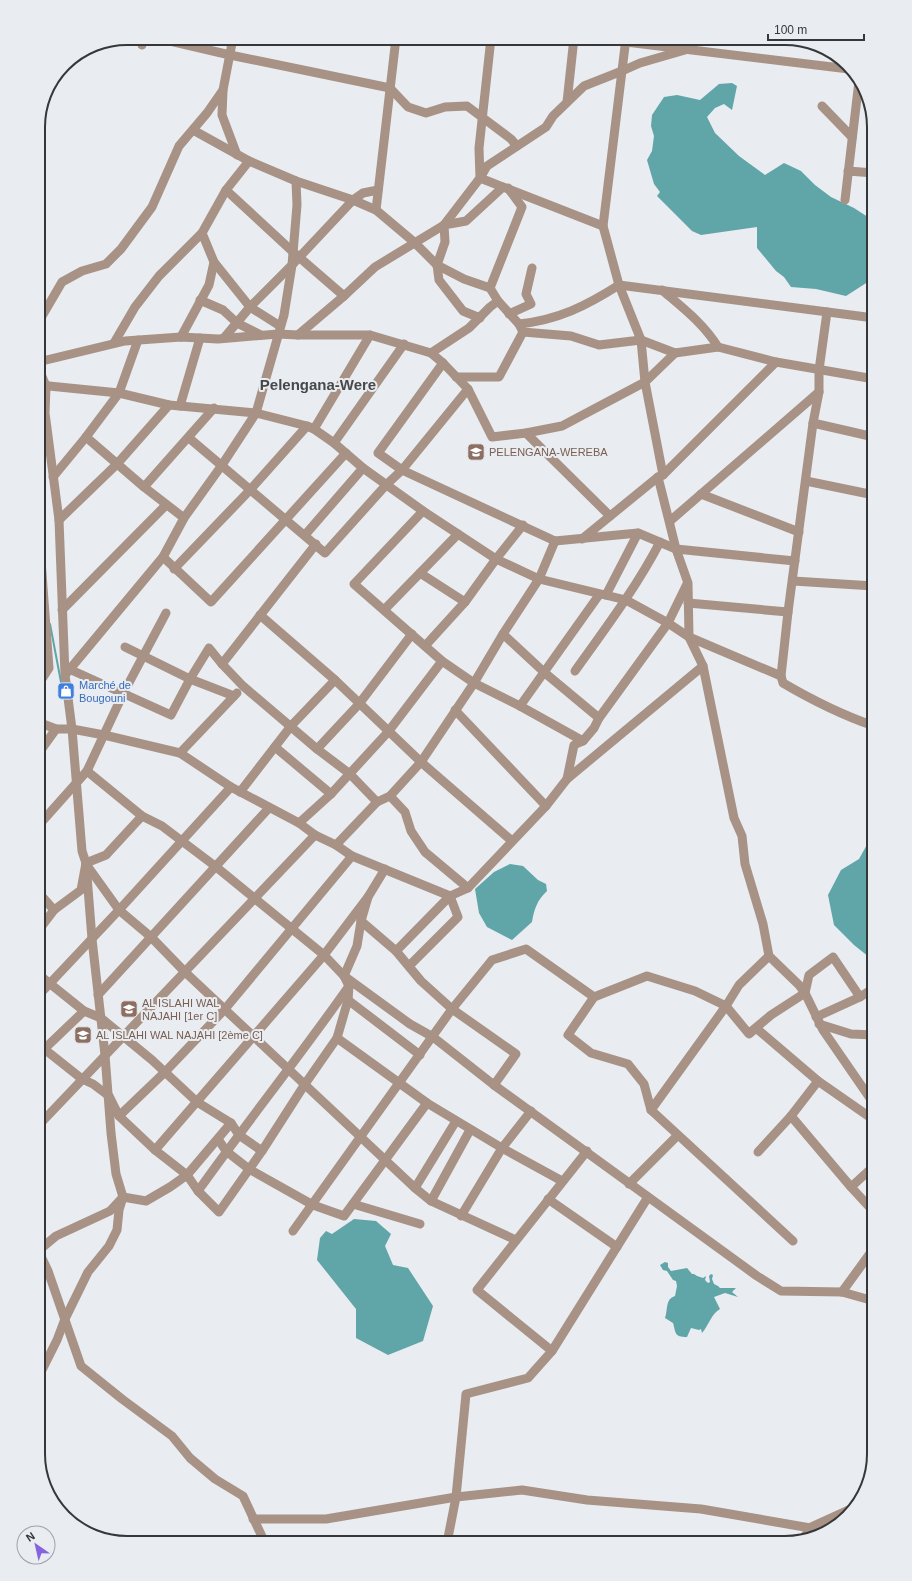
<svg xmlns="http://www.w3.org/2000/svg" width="912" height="1581" viewBox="0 0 912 1581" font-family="Helvetica,sans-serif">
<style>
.water{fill:#60a5a8}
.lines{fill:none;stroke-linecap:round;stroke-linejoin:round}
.stream{stroke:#60a5a8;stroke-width:2}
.minor{stroke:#a79285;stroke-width:9}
.labels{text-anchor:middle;stroke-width:4;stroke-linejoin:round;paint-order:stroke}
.education-label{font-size:11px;fill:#785e54;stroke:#e9ecf0;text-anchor:start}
.shop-label{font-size:11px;fill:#366cbe;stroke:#e9ecf0;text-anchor:start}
.district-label{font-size:15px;font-weight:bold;fill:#46484b;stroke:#e9ecf0}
.rim{fill:none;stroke:#363739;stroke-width:2}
</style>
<rect width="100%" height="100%" fill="#e9ecf0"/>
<!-- water -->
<g class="water">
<path d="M732,83L737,86L732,110L724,104L715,108L707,117L715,133L739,156L765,175L784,163L801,171L815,185L831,197L854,208L874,221V278L846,296L816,289L791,287L784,277L776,271L757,248V227L701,235L692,231L657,196L660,192L654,184L647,160L652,151L654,136L651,126L652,115L664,97L677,95L700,100L719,84Z"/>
<path d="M874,832V961L854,945L834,925L828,895L841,870L859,859Z"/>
<path d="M510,864L523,866L538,880L546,884L547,891C537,900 534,910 532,922L512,940L487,927L479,913L475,889L494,872Z"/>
<path d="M354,1219L376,1221L391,1234L385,1246L393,1265L408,1268L433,1306L423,1341L388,1355L356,1338V1309L317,1260L320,1238L326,1231L332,1234Z"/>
<path d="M665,1262L668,1263V1267L671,1271L687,1268L692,1274H694L697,1276L703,1278L706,1276L705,1280L708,1283L710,1282L709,1276L711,1274L713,1275L712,1279L714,1284L718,1286L720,1288H736L732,1292L738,1297L725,1293L714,1297L720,1309C711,1314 709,1325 702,1333L701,1329L699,1330L691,1328L687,1337C674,1337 676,1333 673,1323L665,1318C668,1310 665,1299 675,1296L677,1286L676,1281L673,1280L667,1271L663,1270L660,1265Z"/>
</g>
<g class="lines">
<!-- stream -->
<path class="stream" d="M50,624L64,698"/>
<!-- minor -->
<g class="minor">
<path d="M141,38L142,45"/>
<path d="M157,38L230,55L390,88L408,107L426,113L445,107L467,106L511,139L517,146"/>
<path d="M580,38L626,42L849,69"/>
<path d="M626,38L603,226L619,285L641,340L645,382L663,475L658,477L676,549L688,583L689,637L703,666L734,818L742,836L745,864L763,924L769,956L799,985L805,993L823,1030L874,1104"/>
<path d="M223,90L222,115L237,155"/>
<path d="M567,102L574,38"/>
<path d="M822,106L852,137"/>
<path d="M193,130L249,161L296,181L353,200L376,210L414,242L437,265L464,279L490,288L498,301L519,324L523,332L571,336L599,345L641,340L675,353L718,347L776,362L874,379"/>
<path d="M848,171L874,173"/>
<path d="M226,190L292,251L344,296"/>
<path d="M845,200L859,81"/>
<path d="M376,210L396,38"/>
<path d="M603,226L480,178L487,166L546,127L553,116L584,86L622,71L640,63L685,50"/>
<path d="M202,233L214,262L250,307L280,326"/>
<path d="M490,288L522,207L508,188"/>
<path d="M662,290C683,308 704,324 718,347"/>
<path d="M200,300L223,310L237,323L261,335"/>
<path d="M509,314L531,304L526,294L532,268"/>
<path d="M480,318L463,311L439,280L437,265L445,242L444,225L466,221L503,187"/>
<path d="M38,323L62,282L82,271L106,264L121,249L152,207L179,146L207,113L223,90L233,38"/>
<path d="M519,324C558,320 586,306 619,285L874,318"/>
<path d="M298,335L344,296L375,267L444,225L480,178L479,148L491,38"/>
<path d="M181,337L209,285L214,262"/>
<path d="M224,338L250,307L292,265L353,200L363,193L378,190"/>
<path d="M114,343L135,307L159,276L202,233L226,190L249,161"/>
<path d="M431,353L469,328L490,307L498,301"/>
<path d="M38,362L125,341L181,337L218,339L278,334L298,335H370L431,353L443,363L468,389L492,437L526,433L562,426L645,382L675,353"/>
<path d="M443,363L378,453L402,470L555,541L638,533L676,549L795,561"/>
<path d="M456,377H499L523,332"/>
<path d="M39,385L119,393L169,405L256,413L307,426L314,429L334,443L363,468L423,511L496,559L539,579L626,600L668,623L689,637L781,676L783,683C812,700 842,715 874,726"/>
<path d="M180,406L200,338"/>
<path d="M813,423L874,437"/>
<path d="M314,429L370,335"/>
<path d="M526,433L610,516"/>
<path d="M86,437L144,487L184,518"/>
<path d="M189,438L325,553L386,485L402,470L468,389"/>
<path d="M334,443L404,344"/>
<path d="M663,475L776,362"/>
<path d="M53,477L86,437L119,393L138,340"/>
<path d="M806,481L874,495"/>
<path d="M144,487L214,408"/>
<path d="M701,494L799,532"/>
<path d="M59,520L117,464L169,405"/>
<path d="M670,521L819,392"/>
<path d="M305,535L363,468"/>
<path d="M582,539L658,477"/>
<path d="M163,557L211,602L346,453"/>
<path d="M174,569L250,490L307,426"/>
<path d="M420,573L465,602"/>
<path d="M793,581L874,586"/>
<path d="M606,595L638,533"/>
<path d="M688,603L788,612"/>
<path d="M62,610L166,505"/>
<path d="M384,610L458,534"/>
<path d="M260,615L335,680L421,762L512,841"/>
<path d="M503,634L545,673L599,718"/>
<path d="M425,646L465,602L496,559L523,525"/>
<path d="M125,647L190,679L234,696"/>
<path d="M222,664L316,544"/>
<path d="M69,669L171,715L190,679L209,648L222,664L243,686L317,749L350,774L377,802"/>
<path d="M575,671C605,629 636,588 660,542"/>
<path d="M65,675L163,557L184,518L222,465L256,413L284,315L292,265L297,205L296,181"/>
<path d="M781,676L788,612L813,423L819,392V370L827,312"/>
<path d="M38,685L49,668L38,520"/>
<path d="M520,706L599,595"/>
<path d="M455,710L546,806"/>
<path d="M38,722L56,729H72L104,735L180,753L231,787L299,823L315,835L336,845L352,856L450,896L458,917L409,966"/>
<path d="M583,741L594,728L599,718L668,623L687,584"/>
<path d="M275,747L331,794"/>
<path d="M317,749L359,704L412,634"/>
<path d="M180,753L237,693"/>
<path d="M38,754L56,729"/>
<path d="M87,771L142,816L162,826L215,866L324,955L344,976L410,1024L433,1037L494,1085L757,1276L781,1291L842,1292L874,1301"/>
<path d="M567,779L703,666"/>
<path d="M240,792L291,726L335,680"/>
<path d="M390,796L405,812L411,831L425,852L468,888"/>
<path d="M299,823L331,794L388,732L442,661"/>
<path d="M38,826L87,771L123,694L166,613"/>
<path d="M336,845L377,802L390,796L421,762L474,683L503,634L539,579L555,541"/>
<path d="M86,864L119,910L151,937L185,972L415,1188L431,1201L516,1240"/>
<path d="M38,892L54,910"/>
<path d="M361,921L396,951L421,981L452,1009L516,1054L494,1085"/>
<path d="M38,931L54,910L81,890L86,863L106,855L142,816"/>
<path d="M396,951L450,896L468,888L546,806L567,779L574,745L583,741L520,706L474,683L442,661L354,584L423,511"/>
<path d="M38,974L84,1011L101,1018L152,1060L197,1102L231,1123L239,1135L262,1151"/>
<path d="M98,995L269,808"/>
<path d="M38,996L119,910L231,787"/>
<path d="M594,997L568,1035L591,1053L628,1064L644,1084L651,1110L793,1241"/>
<path d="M348,1000L420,1055"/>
<path d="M816,1017L860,997"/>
<path d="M819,1024L851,1034L874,1035"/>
<path d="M752,1031L771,1015L805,993L809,975L833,957L860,997L874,988"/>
<path d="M337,1038L427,1103L502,1148L562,1181"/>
<path d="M38,1044L82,1079L93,1084L109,1096L119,1116L155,1150L187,1175L198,1191L219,1212L262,1151L305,1084L337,1038L348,1000L349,986L344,976L357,946L361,921L368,897"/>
<path d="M38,1055L84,1011"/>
<path d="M651,1110L726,1006L739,985L769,956"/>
<path d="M119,1116L165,1072L225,1009L352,856"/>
<path d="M791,1116L851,1187L874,1212"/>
<path d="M38,1126L315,835"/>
<path d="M218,1139L226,1151L249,1169L313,1205L344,1216L427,1103"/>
<path d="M155,1150L324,955L368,897L385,869"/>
<path d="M758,1152L791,1116L818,1081"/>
<path d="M629,1184L677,1136"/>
<path d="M851,1187L874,1166"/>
<path d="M415,1188L456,1121"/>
<path d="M198,1191C247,1122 300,1056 349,986"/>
<path d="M548,1199L617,1247"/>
<path d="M431,1201L470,1130"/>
<path d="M353,1204L420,1224"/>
<path d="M461,1216L502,1148L531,1111"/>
<path d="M293,1231L452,1009L492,960L526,949L594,997L647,976L695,991L726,1006L749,1034L756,1028L818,1081L874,1120"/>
<path d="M38,1250L48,1271L81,1366L122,1399L172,1436L190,1458L215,1479L243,1496L265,1543"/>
<path d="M38,1251L56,1236L110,1211L123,1197L146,1201L170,1187L187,1175L231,1123"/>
<path d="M842,1292L874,1248"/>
<path d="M552,1351L477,1290L587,1151"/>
<path d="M38,1378L57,1340L65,1319L88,1272L109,1246L117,1230L119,1210L123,1197L116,1174L111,1133L105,1055L92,939L86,863L82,851L72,729L65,675L59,520L45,413L46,386L38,367"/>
<path d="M253,1519H326L456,1497L522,1490L587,1500L701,1509L828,1531"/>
<path d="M803,1539L811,1527L855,1507"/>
<path d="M447,1543L456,1497L466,1394L528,1378L552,1351L648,1197"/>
</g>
</g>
<!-- icons -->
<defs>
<symbol id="school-square" viewBox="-11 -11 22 22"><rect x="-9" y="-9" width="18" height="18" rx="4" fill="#8d6e63" stroke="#e9ecf0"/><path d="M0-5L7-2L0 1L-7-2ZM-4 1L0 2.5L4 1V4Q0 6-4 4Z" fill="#fff"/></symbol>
<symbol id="shop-square" viewBox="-11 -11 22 22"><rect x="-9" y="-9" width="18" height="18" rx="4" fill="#3f7fe0" stroke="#e9ecf0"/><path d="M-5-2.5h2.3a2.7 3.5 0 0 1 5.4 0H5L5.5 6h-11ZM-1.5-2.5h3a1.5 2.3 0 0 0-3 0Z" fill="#fff"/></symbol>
</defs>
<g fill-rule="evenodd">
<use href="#school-square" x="466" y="442" width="20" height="20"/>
<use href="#shop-square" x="56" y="681" width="20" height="20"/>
<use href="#school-square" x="119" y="999" width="20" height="20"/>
<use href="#school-square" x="73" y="1025" width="20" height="20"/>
</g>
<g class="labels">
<!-- education labels -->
<g class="education-label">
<text x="489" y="456">PELENGANA-WEREBA</text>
<text x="142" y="1007">AL ISLAHI WAL<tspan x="142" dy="13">NAJAHI [1er C]</tspan></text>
<text x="96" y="1039">AL ISLAHI WAL NAJAHI [2ème C]</text>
</g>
<!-- shop labels -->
<g class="shop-label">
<text x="79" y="689">Marché de<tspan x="79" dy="13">Bougouni</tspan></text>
</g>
<!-- district labels -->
<g class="district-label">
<text x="318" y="390">Pelengana-Were</text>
</g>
</g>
<!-- crop -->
<path d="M0 0H912V1581H0ZM127 45H785A82 82 0 0 1 867 127V1454A82 82 0 0 1 785 1536H127A82 82 0 0 1 45 1454V127A82 82 0 0 1 127 45Z" fill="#e9ecf0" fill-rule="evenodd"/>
<path class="rim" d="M127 45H785A82 82 0 0 1 867 127V1454A82 82 0 0 1 785 1536H127A82 82 0 0 1 45 1454V127A82 82 0 0 1 127 45Z"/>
<!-- north arrow -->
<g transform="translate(36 1545) rotate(326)"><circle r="19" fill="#e9ecf0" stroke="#a1a4a7"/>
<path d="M0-3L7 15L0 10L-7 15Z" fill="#8764de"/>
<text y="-6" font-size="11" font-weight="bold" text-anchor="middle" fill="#363739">N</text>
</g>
<!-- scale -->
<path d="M768 34v6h96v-6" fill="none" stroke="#363739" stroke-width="2"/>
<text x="774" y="34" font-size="12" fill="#363739" stroke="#e9ecf0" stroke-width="3" paint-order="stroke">100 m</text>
</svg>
